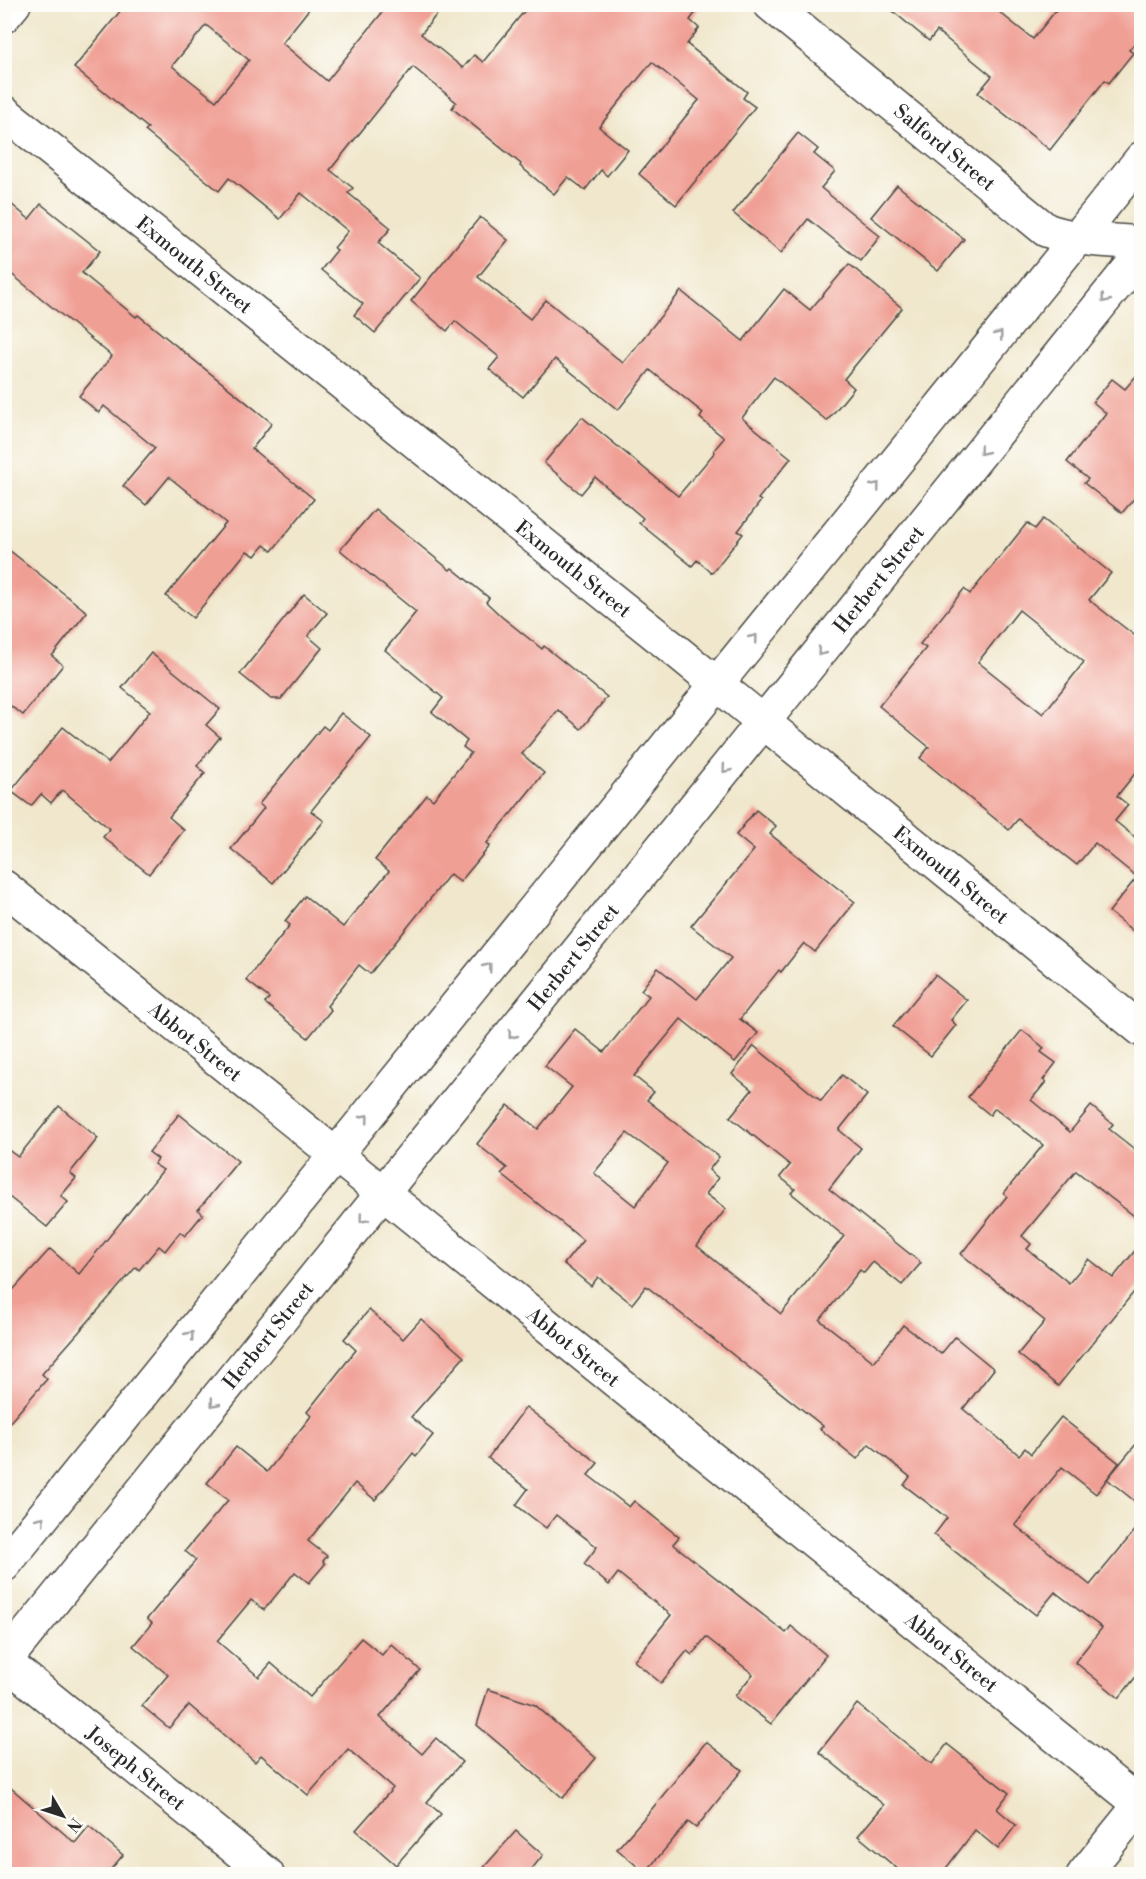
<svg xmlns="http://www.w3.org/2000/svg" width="1146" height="1879" viewBox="0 0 1146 1879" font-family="'Libre Bodoni',serif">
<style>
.building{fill:#f09f94;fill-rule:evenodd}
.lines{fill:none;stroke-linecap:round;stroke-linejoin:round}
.minor-casing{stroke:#494743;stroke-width:36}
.minor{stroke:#fff;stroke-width:33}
.oneway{stroke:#a0a0a0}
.labels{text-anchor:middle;stroke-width:4.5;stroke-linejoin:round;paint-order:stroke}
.street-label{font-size:20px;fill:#2b2b2b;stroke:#fdfcf7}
</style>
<rect width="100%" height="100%" fill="#fdfcf7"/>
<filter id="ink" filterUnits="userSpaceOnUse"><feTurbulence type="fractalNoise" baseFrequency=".0167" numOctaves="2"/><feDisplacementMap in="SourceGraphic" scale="12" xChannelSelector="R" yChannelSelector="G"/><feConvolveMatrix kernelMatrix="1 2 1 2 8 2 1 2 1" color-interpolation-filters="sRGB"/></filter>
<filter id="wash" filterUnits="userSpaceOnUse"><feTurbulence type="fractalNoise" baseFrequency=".008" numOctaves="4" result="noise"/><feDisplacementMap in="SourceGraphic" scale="24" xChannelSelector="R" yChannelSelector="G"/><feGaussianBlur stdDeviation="1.35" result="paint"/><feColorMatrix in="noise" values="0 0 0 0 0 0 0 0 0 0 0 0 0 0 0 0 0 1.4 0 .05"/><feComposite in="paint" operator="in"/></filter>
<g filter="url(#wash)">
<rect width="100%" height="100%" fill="#f0e7cc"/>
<g id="blocks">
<!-- building -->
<g class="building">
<path d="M126,4H313L282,43L327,81L389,4H445L421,34L463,68L474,55L483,62L530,4H702L690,20L699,28L687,44L747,92L743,98L755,107L676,205L639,174L699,100L652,62L599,127L628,150L607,176L601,170L585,190L568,177L554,194L520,166L521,164L452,108L456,102L413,67L330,170L353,188L348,193L391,228L378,243L420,278L375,333L354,315L363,304L321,270L337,250L334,248L348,231L301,193L280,219L229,178L219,191L145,131L148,128L74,68ZM206,25L249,60L216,101L172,66Z"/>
<path d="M884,4H989L1033,39L1061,4H1142V35L1129,50L1133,53L1109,83L1105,80L1050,150L978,93L992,76L937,31L929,41Z"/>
<path d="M798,133L818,149L814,154L835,171L821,188L880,236L861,261L808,219L781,253L733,213Z"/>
<path d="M897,185L964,239L938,271L871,217Z"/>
<path d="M4,198L29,219L41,204L100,251L82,273L136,317L138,315L272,423L252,449L314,499L272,551L264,545L255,556L247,551L193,618L166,596L226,523L169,477L146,505L123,486L155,448L104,406L99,413L79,396L112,356L4,268Z"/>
<path d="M480,217L508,240L478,277L530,319L546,300L623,363L681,291L743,341L784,289L810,310L849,264L902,308L844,379L854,388L827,421L774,377L742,418L791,458L758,499L761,501L738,531L743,534L712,573L697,560L692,566L639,523L643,518L595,477L581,494L544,463L582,417L678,496L715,452L714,450L724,438L700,418L703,413L650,370L618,410L555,359L523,397L489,369L499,357L455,321L447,331L411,301Z"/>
<path d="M1142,369V489L1122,513L1084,483L1088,479L1067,462L1106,413L1093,402L1112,379L1125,389Z"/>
<path d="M375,509L450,570L452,568L489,598L486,602L502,617L542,649L544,646L607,697L581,729L558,710L522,754L544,773L487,843L490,846L460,882L450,874L370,974L359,965L327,1006L331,1010L308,1038L265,1003L269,998L246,980L290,925L285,921L305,896L343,927L389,871L375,860L427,795L433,800L471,753L463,747L467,741L432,712L443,698L385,650L416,612L340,550Z"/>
<path d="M1043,519L1111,573L1089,600L1142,641V765L1117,796L1128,805L1115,821L1142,843V938L1109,912L1137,877L1095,843L1077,865L1018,819L1009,830L920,758L929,747L879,706L926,648L920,644L964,589L970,594L1027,523L1035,529ZM1019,610L1084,662L1043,714L978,662Z"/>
<path d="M4,546L87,612L52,656L63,665L23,715L4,701Z"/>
<path d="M304,594L327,613L308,636L322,648L281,699H271L240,674Z"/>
<path d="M151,653L220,709L206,725L220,737L197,766L205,773L169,817L184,830L149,874L103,837L110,829L62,790L51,803L41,794L31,806L11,791L63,727L108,763L150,711L122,688Z"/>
<path d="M341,713L371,737L311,811L324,821L273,883L231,849L264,808L259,804L323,726L328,730Z"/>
<path d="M756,810L776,826L770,834L855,902L815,952L804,943L781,972L779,970L740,1019L758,1033L735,1062L681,1019L634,1076L654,1092L647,1100L719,1157L709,1170L718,1178L706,1194L726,1209L697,1246L781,1314L844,1236L791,1193L795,1189L780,1177L790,1165L730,1117L752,1090L732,1074L754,1046L821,1101L842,1075L867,1095L839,1130L861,1148L829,1189L921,1263L902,1285L873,1262L864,1273L860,1270L820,1320L874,1362L903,1325L941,1354L955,1337L994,1369L963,1409L1019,1455L1025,1448L1031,1454L1061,1417L1119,1463L1096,1494L1062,1467L1015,1525L1090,1585L1142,1522V1669L1119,1698L1075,1662L1102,1628L1055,1592L1036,1615L934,1535L947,1518L904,1485L910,1477L869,1444L857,1459L820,1429L823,1426L646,1286L632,1304L598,1277L591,1286L564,1264L583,1240L501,1174L507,1168L477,1144L508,1105L538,1129L572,1087L545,1066L575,1029L604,1052L649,996L641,990L658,968L697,999L731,958L691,926L754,850L736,835ZM627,1133L668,1163L635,1206L594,1173Z"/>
<path d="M935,975L967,1000L951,1020L956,1025L931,1056L893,1026Z"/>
<path d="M1022,1030L1044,1048L1041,1052L1056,1063L1043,1080L1046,1082L1031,1100L1070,1132L1091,1106L1113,1124L1109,1129L1142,1155V1222L1076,1171L1022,1236L1031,1244L1027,1249L1069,1283L1089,1259L1113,1278L1142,1242V1282L1058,1386L1018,1354L1045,1321L961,1254L1007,1196L1004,1193L1043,1145L995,1108L990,1115L968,1097Z"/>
<path d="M59,1106L98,1138L70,1173L76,1178L61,1196L68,1202L47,1227L4,1193V1147L18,1157Z"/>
<path d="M179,1114L238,1161L198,1210L203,1214L185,1236L180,1232L165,1251L159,1246L139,1270L136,1267L42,1374L47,1379L4,1429V1300L50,1249L79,1274L163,1170L154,1164L158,1159L149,1152Z"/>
<path d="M369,1310L403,1339L421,1319L464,1357L411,1417L433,1435L416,1456L413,1453L375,1500L355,1483L308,1541L327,1556L323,1561L325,1564L309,1583L295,1572L264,1610L251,1600L217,1641L259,1677L271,1663L310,1697L361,1638L382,1655L391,1644L420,1670L380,1717L422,1754L436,1738L462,1762L427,1802L441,1814L396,1865L356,1830L393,1788L348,1749L308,1795L261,1755L255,1762L189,1705L169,1728L142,1706L168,1675L133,1646L152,1623L147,1619L196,1560L185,1551L228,1500L207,1483L236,1447L267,1472L311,1416L307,1412L356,1350L344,1339Z"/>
<path d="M526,1407L598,1463L588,1475L629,1507L634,1501L679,1537L673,1544L786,1633L791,1626L826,1655L771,1724L735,1696L753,1674L706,1637L692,1655L687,1651L661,1683L634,1661L671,1615L618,1573L609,1585L584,1564L597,1547L556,1515L546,1528L516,1505L528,1489L488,1458Z"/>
<path d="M1142,1437V1507L1107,1479Z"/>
<path d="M488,1689L535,1705L596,1758L563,1798L477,1725Z"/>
<path d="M857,1704L932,1764L947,1744L1009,1793L997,1809L1016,1825L998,1849L975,1830L941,1875H905L858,1836L884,1805L819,1752Z"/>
<path d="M706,1742L742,1770L696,1828L688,1822L645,1873L617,1849L651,1810Z"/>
<path d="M4,1782L75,1843L89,1826L123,1855L106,1875H4Z"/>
<path d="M516,1831L543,1855L527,1875H477Z"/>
</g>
</g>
</g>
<g filter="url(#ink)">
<use href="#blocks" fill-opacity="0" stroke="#494743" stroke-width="1.5"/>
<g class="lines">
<defs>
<g id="minor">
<path id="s1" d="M770,4L1046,230C1076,241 1110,240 1142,243"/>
<path d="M4,16L14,4"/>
<path id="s2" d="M4,112L675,650L1142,1030"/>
<path id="s3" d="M4,887L1142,1806"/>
<path d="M4,1565L1142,158"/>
<path id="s4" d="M4,1661L267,1874"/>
<path id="s5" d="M4,1662L1142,253"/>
<path d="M1084,1874L1142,1802"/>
</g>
</defs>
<!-- minor casing -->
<use href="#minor" class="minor-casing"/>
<!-- minor -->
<use href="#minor" class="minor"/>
</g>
<!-- one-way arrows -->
<defs><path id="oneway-chevron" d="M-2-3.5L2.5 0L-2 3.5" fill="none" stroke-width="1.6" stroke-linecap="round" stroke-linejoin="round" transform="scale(1.5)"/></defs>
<g class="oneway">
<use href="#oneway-chevron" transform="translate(1105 299) rotate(129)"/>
<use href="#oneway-chevron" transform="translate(999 335) rotate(-51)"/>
<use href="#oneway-chevron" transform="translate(983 451) rotate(129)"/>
<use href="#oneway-chevron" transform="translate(876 486) rotate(-51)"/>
<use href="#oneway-chevron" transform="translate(754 638) rotate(-51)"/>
<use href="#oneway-chevron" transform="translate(821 652) rotate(129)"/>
<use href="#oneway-chevron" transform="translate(726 769) rotate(129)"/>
<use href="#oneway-chevron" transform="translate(488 967) rotate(-51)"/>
<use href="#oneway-chevron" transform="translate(512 1035) rotate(129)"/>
<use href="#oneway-chevron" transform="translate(365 1118) rotate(-51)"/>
<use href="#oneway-chevron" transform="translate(363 1219) rotate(129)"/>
<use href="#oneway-chevron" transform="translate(190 1335) rotate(-51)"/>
<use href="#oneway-chevron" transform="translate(214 1403) rotate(129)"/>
<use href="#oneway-chevron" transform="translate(41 1520) rotate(-51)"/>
</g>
</g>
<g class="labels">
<!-- street labels -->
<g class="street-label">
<text dy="7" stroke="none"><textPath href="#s1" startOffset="226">Salford Street</textPath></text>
<text dy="7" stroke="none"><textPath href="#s2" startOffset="244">Exmouth Street</textPath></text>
<text dy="7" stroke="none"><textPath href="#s2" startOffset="730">Exmouth Street</textPath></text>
<text dy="7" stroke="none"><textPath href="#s5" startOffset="1392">Herbert Street</textPath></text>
<text dy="7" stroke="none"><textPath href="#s2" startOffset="1216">Exmouth Street</textPath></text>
<text dy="7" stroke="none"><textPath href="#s5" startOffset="906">Herbert Street</textPath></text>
<text dy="7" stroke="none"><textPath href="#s3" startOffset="246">Abbot Street</textPath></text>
<text dy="7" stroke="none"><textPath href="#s5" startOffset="420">Herbert Street</textPath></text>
<text dy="7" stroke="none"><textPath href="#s3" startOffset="732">Abbot Street</textPath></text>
<text dy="7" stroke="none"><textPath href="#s3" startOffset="1218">Abbot Street</textPath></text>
<text dy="7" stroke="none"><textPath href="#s4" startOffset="170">Joseph Street</textPath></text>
</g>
</g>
<!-- margin -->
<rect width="1146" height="1879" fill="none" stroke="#fdfcf7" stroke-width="24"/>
<!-- north arrow -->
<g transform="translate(63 1816) rotate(129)" stroke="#fdfcf7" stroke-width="4.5" paint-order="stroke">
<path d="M0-4.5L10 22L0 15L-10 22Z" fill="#2b2b2b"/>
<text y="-9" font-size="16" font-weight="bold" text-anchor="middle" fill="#2b2b2b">N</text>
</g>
</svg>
